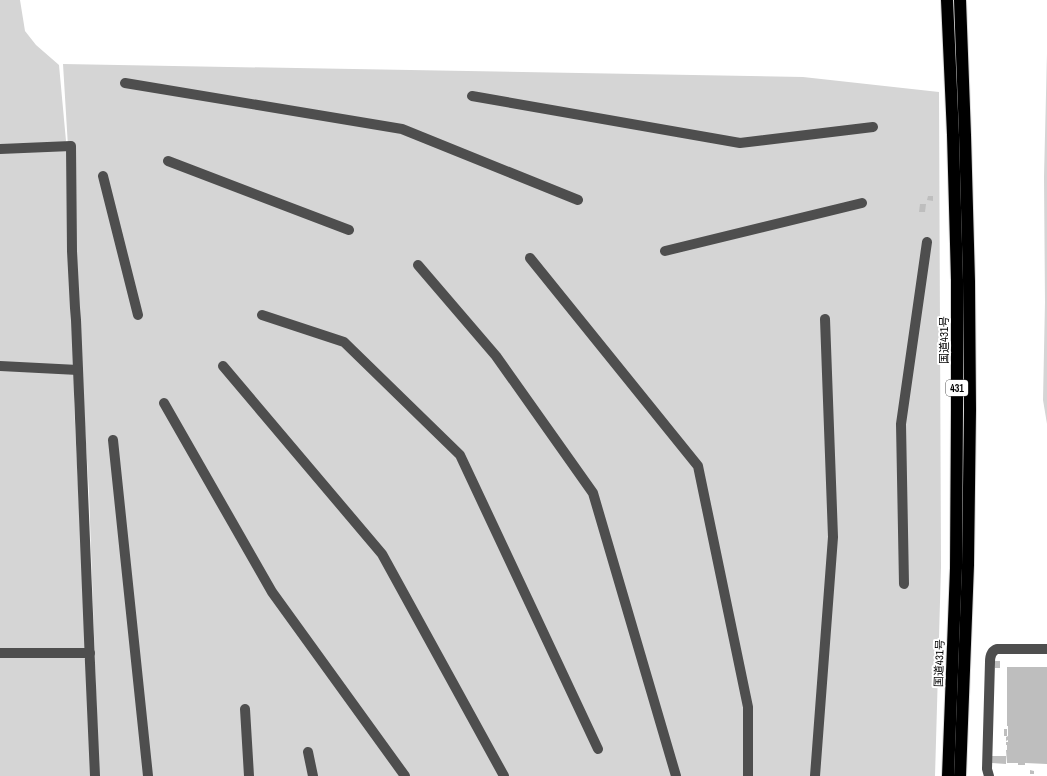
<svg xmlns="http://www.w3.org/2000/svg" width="1047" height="776" viewBox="0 0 1047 776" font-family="'Archivo Narrow','Noto Sans JP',sans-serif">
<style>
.green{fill:#d5d5d5}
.building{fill:#bebebe}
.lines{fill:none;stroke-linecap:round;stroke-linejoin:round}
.highway-casing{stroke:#dbdbdb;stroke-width:14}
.minor{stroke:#4e4e4e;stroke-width:10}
.highway{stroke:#000;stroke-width:12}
.labels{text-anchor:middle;stroke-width:4;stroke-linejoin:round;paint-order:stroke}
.shield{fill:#fff;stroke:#4c4c4c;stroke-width:1}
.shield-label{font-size:10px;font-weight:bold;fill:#000}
.street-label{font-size:11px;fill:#000;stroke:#fff}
</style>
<rect width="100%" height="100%" fill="#fff"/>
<!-- green -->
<g class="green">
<path d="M0,0H20L25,31L36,45L59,65L66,141L64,143L0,144Z"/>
<path d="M1047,53V424L1043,400L1045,302L1044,177Z"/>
<path d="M63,64L803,77L939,92L941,567L935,776H99L89,493Z"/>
<path d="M67,150L74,364L72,366L0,362V151Z"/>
<path d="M0,369L74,374V403L86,649L0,648Z"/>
<path d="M0,656L83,657L86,660L91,776H0Z"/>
</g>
<!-- building -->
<g class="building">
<path d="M928,196H933V201L927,200Z"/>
<path d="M920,204H926L925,212H919Z"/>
<rect x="995" y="661" width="5" height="7"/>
<path d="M1007,667H1047V764L1025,763V765H1018V763H1007L1006,750H1007V745H1006V742H1008V740L1006,741V737L1008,736V726H1007Z"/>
<rect x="1004" y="729" width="3" height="7"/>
<path d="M992,756H1006V764L992,763Z"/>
<path d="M1030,770L1034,771V774H1030Z"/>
</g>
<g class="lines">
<defs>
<g id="highway">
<path d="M947,0L953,135L957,280V409L956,568L948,776"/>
<path d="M960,776L968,565L970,410L969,281L965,135L960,0"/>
</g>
</defs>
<!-- highway casing -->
<use href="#highway" class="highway-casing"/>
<!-- minor -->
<g class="minor">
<path d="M125,83L402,129L578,200"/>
<path d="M472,96L740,143L873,127"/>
<path d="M0,149L71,146L72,251L75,308L76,320L90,663L95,776"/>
<path d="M168,161L349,230"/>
<path d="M103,176L138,315"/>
<path d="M665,251L862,203"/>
<path d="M530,258L698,466L748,707V776"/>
<path d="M418,265L496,356L593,493L676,776"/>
<path d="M262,315L344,342L460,455L598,749"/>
<path d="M0,366L78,370"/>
<path d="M223,366L382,554L504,776"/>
<path d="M164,403L272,592L405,776"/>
<path d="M113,440L148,776"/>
<path d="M904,584L901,424L927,242"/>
<path d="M0,653H90"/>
<path d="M245,709L249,776"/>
<path d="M308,752L313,776"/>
<path d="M815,776L833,537L825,319"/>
<path d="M989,776L987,769L990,662C990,656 991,651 997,649H1047"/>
</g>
<!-- highway -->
<use href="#highway" class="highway"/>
</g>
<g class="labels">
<!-- shield labels -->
<rect class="shield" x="946" y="380" width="22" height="16" rx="3"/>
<g class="shield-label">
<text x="957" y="392">431</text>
</g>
<!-- street labels -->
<g class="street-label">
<text transform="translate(944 340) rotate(-90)" y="4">国道431号</text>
<text transform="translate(939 663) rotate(-88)" y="4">国道431号</text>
</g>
</g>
</svg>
